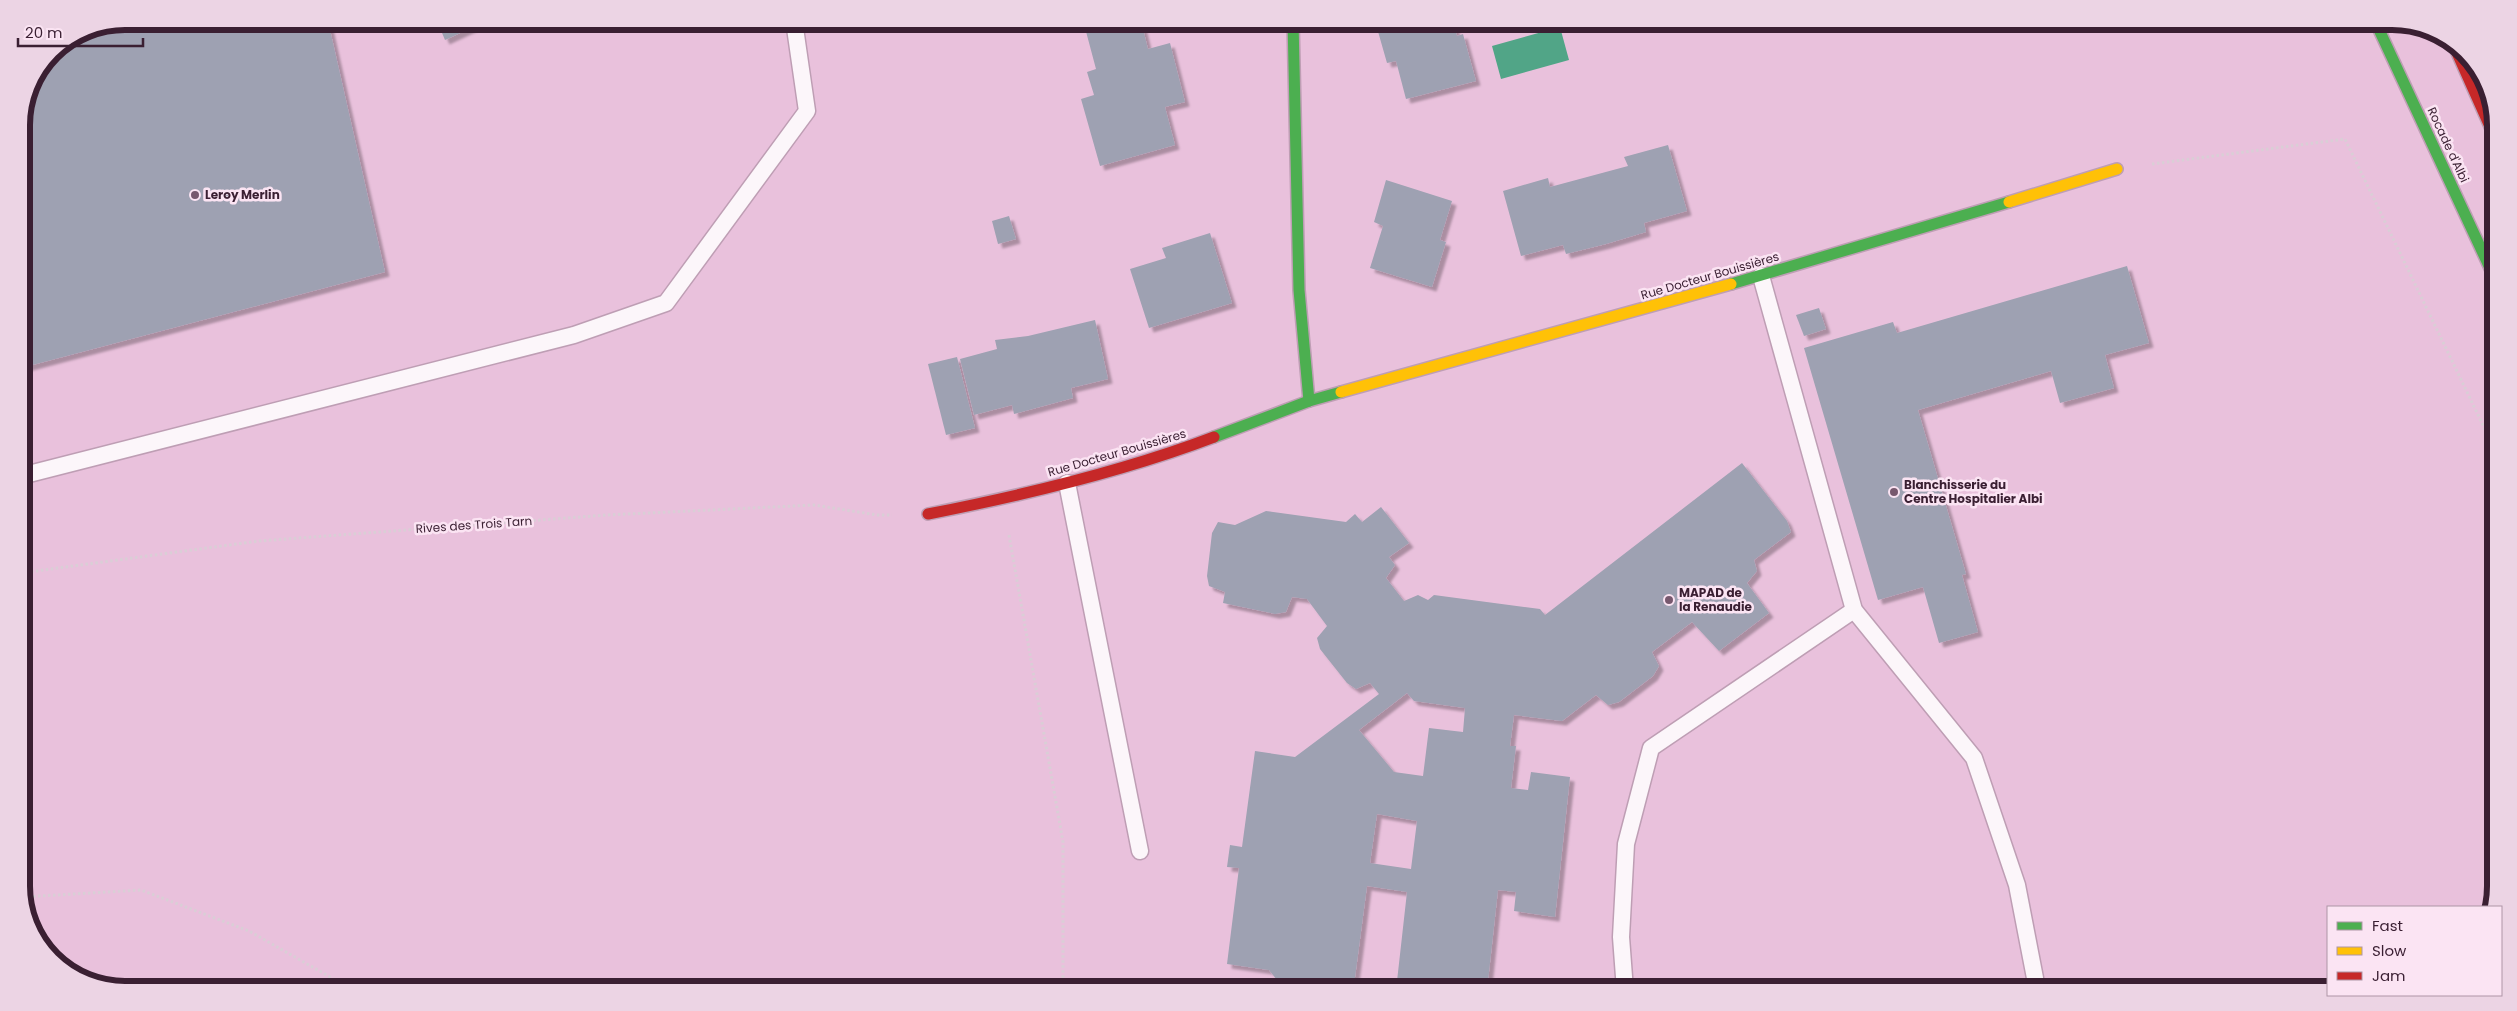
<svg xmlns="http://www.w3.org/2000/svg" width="2517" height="1011" viewBox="0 0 2517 1011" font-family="Poppins,sans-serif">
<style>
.water{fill:#51a587}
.building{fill:#9ea1b2;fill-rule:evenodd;filter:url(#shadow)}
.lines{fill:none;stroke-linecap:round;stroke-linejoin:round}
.lane-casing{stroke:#be9eb4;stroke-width:19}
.fast-casing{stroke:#be9eb4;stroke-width:14}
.slow-casing{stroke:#be9eb4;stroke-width:14}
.jam-casing{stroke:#be9eb4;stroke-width:14}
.path{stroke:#daced6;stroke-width:3;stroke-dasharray:2.5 2.5;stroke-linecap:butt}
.lane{stroke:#fcf6fa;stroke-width:16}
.fast{stroke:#4caf50;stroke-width:11}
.slow{stroke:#ffc107;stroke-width:11}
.jam{stroke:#c62828;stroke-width:11}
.poi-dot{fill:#77586e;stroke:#fbe4f3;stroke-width:2}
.labels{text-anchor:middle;stroke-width:5;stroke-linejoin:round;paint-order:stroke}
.street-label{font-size:12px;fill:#3a1f32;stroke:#fbe4f3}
.poi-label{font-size:12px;font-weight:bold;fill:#3a1f32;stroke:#fbe4f3;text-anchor:start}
.rim{fill:none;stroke:#3a1f32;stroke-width:6}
</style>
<defs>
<filter id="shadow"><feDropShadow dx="4.5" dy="4.5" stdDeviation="1" flood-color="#0004"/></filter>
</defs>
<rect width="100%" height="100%" fill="#e9c1dc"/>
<!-- water -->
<path class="water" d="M1560,27L1569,60L1501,79L1492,46Z"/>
<!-- building -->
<g class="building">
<path d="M125,21H328L385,272L21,368V119L29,85L52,51L86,29Z"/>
<path d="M437,21H486L445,40Z"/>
<path d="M1096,21H1141L1148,49L1170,43L1185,102L1165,107L1175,145L1100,166L1081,99L1094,95L1087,72L1096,69L1084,24Z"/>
<path d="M1375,21H1453L1457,36L1463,34L1476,81L1406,99L1396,61L1387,63Z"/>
<path d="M1668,145L1687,211L1644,223L1646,232L1606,244L1566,254L1563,245L1521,256L1503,191L1548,178L1550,187L1628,166L1624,157Z"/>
<path d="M1386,180L1452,201L1440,240L1446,242L1432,287L1370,268L1383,226L1374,222Z"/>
<path d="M1009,216L1016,239L998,244L992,221Z"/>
<path d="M1210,233L1232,303L1149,328L1130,269L1166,258L1162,248Z"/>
<path d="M2127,266L2149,343L2105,355L2114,388L2060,403L2051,371L1918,410L1966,574L1962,575L1978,632L1939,643L1923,587L1878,600L1804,348L1893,322L1897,333Z"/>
<path d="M1819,308L1826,329L1804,336L1796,315Z"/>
<path d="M1095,320L1108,379L1071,388L1073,398L1014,414L1012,405L974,415L960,359L997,349L995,340L1028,336Z"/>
<path d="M957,357L975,428L946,435L928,364Z"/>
<path d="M1742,463L1787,521L1791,532L1754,560L1757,571L1747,583L1769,613L1719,651L1692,622L1652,652L1659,666L1653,676L1619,702L1608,705L1596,695L1562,721L1514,715L1510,746H1516L1511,788L1528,790L1531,772L1570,777L1555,917L1514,911L1516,892L1498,890L1487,990H1396L1407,892L1367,886L1354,985L1348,990H1285L1269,970L1227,964L1239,868L1227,867L1230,845L1242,847L1255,751L1295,757L1379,694L1370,683L1356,689L1347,683L1320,649L1317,638L1327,626L1307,599L1292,597L1286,612L1275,614L1223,603L1225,592L1209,586L1207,576L1212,533L1218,522L1235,525L1266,511L1346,522L1355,514L1362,522L1381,507L1409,543L1389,557L1395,565L1386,578L1404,601L1418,595L1428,600L1434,595L1540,609L1545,615ZM1407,693L1414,701L1465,708L1463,732L1429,728L1423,776L1394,772L1359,730ZM1377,814L1417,821L1411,869L1370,863Z"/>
</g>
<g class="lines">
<defs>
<g id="lane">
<path d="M1761,276L1854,610L1974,758L2017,885L2035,978L2033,990"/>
<path d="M21,476L574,335L666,303L807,111L794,21"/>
<path d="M1067,483L1140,851"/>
<path d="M1625,990L1621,937L1626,844L1651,748L1854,610"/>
</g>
<g id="fast">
<path d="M1293,21L1299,290L1309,401L1341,392"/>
<path d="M2375,21L2496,281"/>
<path d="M1731,284L2009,202"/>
<path d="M1214,437L1309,401"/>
</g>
<g id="slow">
<path d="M2009,202L2117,169"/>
<path d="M1341,392L1731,284"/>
</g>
<g id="jam">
<path d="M2454,46L2496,140"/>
<path d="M928,514C1025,495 1122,472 1214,437"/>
</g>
</defs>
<!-- lane casing -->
<use href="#lane" class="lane-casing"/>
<!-- fast casing -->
<use href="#fast" class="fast-casing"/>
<!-- slow casing -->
<use href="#slow" class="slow-casing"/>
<!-- jam casing -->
<use href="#jam" class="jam-casing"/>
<!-- path -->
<g class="path">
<path d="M2152,164L2345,139L2496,452"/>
<path d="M1009,535L1063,842V990"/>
<path d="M21,573L259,541L607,515L814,505L877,515H892"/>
<path d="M23,897L141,890L249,931L353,990"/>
<path d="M743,990H744"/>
</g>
<!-- lane -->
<use href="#lane" class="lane"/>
<!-- fast -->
<use href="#fast" class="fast"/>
<!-- slow -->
<use href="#slow" class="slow"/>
<!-- jam -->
<use href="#jam" class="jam"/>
</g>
<!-- markers -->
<g class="poi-dot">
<circle cx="195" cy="195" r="5"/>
<circle cx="1894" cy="492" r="5"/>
<circle cx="1669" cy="600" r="5"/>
</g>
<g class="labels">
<!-- street labels -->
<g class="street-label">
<text transform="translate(2448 145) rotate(65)" y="4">Rocade d'Albi</text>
<text transform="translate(1710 276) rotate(-16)" y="4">Rue Docteur Bouissières</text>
<text transform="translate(1117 453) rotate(-16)" y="4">Rue Docteur Bouissières</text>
<text transform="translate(474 525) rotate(-4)" y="4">Rives des Trois Tarn</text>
</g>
<!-- poi labels -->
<g class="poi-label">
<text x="205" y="199">Leroy Merlin</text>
<text x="1904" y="489">Blanchisserie du<tspan x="1904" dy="14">Centre Hospitalier Albi</tspan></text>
<text x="1679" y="597">MAPAD de<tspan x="1679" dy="14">la Renaudie</tspan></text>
</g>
</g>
<!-- crop -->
<path d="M0 0H2517V1011H0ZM125 30H2392A95 95 0 0 1 2487 125V886A95 95 0 0 1 2392 981H125A95 95 0 0 1 30 886V125A95 95 0 0 1 125 30Z" fill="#ecd4e4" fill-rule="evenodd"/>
<path class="rim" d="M125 30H2392A95 95 0 0 1 2487 125V886A95 95 0 0 1 2392 981H125A95 95 0 0 1 30 886V125A95 95 0 0 1 125 30Z"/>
<!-- legend -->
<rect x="2327" y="906" width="175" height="90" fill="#fbe4f3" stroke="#ae95a6"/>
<rect x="2337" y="922" width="25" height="8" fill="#4caf50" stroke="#ae95a6"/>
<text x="2372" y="931" font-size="15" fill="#3a1f32">Fast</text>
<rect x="2337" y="947" width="25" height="8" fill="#ffc107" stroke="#ae95a6"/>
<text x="2372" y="956" font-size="15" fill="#3a1f32">Slow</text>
<rect x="2337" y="972" width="25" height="8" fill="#c62828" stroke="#ae95a6"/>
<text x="2372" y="981" font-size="15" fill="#3a1f32">Jam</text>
<!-- scale -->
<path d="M18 38v8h125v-8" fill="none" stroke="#3a1f32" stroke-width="2.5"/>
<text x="25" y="38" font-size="15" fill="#3a1f32" stroke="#fbe4f3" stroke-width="4" paint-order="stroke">20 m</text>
</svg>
